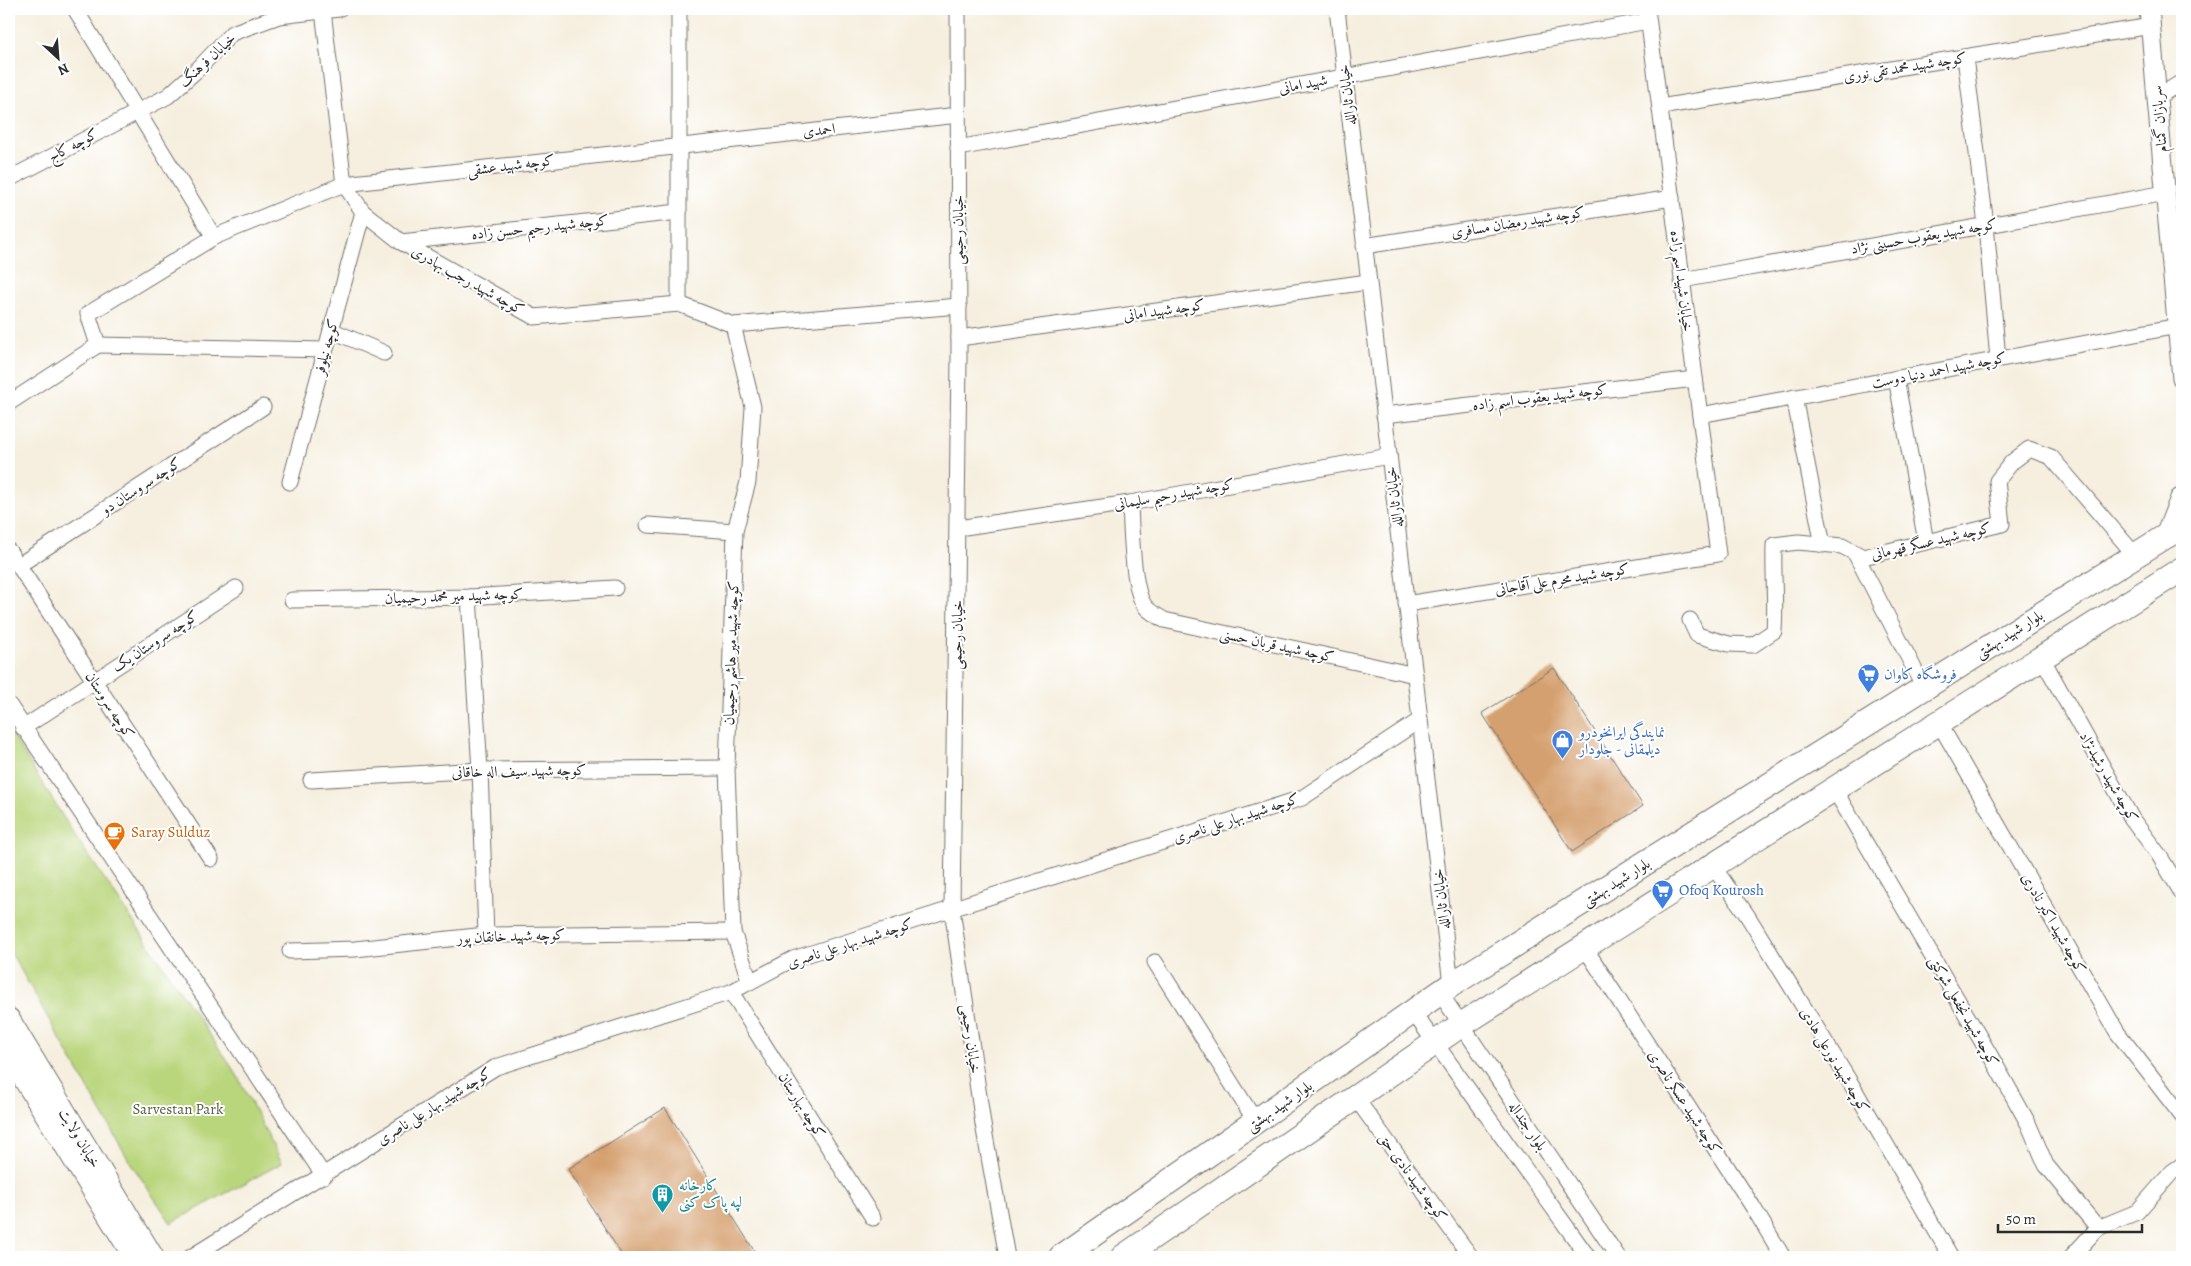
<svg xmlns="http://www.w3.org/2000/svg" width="2191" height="1266" viewBox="0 0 2191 1266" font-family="Alegreya,Amiri,serif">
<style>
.green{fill:#b9d67c;stroke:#728054}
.building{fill:#d5a070}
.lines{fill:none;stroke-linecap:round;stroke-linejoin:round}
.minor-casing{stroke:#72706a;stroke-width:17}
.tertiary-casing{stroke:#72706a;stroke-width:21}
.secondary-casing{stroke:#72706a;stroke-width:23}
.primary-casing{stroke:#72706a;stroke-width:26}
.minor{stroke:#fff;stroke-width:15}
.tertiary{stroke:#fff;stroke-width:19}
.secondary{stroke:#fff;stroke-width:21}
.primary{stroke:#fff;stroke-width:24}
.labels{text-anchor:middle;stroke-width:4;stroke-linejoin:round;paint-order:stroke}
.street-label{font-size:15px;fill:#2b2b2b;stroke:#fff}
.shop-label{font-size:15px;fill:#366cbe;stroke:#fff;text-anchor:start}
.food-label{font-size:15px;fill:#c56008;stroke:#fff;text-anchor:start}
.park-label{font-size:15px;fill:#565e43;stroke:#fff}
.culture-label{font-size:15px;fill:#0d838f;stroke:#fff;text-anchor:start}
</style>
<rect width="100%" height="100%" fill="#fff"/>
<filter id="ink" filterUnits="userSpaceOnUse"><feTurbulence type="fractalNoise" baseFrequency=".02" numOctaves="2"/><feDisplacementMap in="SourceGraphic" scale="10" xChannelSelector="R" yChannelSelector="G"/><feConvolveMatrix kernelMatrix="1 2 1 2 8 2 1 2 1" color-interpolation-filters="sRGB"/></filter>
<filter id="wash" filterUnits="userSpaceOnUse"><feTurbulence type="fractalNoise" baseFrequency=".0096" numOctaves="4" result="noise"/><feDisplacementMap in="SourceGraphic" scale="20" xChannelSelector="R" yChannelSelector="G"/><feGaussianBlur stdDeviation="1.12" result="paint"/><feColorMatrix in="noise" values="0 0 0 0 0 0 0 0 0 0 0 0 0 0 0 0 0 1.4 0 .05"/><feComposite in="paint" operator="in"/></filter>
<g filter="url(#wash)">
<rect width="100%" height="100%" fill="#f6efdf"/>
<!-- green -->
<path class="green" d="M9,730L72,831L237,1075L282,1163L171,1223L128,1159L9,949Z"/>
<g id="blocks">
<!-- building -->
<g class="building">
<path d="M1554,668L1643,806L1572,852L1482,713Z"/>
<path d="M665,1108L758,1257H623L568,1169Z"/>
</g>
</g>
</g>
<g filter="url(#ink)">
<use href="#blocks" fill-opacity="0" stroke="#72706a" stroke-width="1"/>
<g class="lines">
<defs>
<g id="minor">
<path d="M75,9L214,237"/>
<path d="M958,9L959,358L952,909L983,1124L1007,1257"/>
<path d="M1337,9L1451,985"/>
<path d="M323,11L344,184L363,212L401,242L534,317L679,304L733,325L959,306"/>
<path d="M1965,57L1986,225L1998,359"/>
<path d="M2157,97L2182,82"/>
<path d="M1660,107L2151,26"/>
<path d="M958,148L1648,21"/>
<path d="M9,179L168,96L198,69L232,33L279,16L339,9"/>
<path d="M401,242L679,212"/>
<path d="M1364,246L1672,198"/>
<path d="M1682,280L2166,193"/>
<path d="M679,304V9"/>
<path d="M733,325L753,407L748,482L735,531L727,768L733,932L750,982"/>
<path d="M331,330L384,353"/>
<path d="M959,338L1368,282"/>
<path d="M98,345L88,314L214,237L344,184L958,115"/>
<path d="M98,345L325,350"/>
<path d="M1896,378L1926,542"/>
<path d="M1794,397L1823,545"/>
<path d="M9,403L98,345"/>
<path d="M1384,415L1695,379"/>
<path d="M1700,415L2178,326"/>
<path d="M290,482L363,212"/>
<path d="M1130,503C1131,524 1132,591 1145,606C1149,612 1158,616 1164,620L1415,675"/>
<path d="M648,525L735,531"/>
<path d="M958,528L1130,503L1389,456"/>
<path d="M9,551L211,859"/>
<path d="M1855,553L1924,688"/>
<path d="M19,565L263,407"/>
<path d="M469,597L480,770L486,935"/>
<path d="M292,600L469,597L615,588"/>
<path d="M1406,604L1718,554L1647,9"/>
<path d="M1690,620L1697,635L1729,644L1753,645L1774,631C1776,602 1773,574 1774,545L1798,542L1842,546L1863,557L2002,524L1997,481L2012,462L2029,449L2051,457L2135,555"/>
<path d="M2042,658L2132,819L2159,855L2182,893"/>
<path d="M9,705L324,1176"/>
<path d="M1939,723L2117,1032L2182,1116"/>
<path d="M23,728L236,588"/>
<path d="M311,780L480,770L727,768"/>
<path d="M1834,789L1994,1062L2028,1123L2046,1165L2098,1228"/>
<path d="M1713,866L1747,915L1853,1087L1951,1257"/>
<path d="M1585,948L1753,1207L1783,1257"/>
<path d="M290,951L355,949L486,935L733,932"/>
<path d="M1155,962L1256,1122"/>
<path d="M731,992L873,1218"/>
<path d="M1440,993L1618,1257"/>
<path d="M1413,1012L1588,1257"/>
<path d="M1355,1097L1471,1257"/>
<path d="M191,1257L496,1067L731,992L793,959L1302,798L1420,720"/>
<path d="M2071,1257L2098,1228L2137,1212L2172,1172L2182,1165"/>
</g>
<path id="tertiary" d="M2149,9L2182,378"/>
<g id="secondary">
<path d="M9,1019L153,1257"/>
<path d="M9,1055L134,1257"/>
</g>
<g id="primary">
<path d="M2168,535L2182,500"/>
<path d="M1061,1257L1451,985L2182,526"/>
<path d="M1123,1257L1461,1025L2182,569"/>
</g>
</defs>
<!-- minor casing -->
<use href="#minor" class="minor-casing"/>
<!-- tertiary casing -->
<use href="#tertiary" class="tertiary-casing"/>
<!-- secondary casing -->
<use href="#secondary" class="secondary-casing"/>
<!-- primary casing -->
<use href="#primary" class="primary-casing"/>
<!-- minor -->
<use href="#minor" class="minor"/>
<!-- tertiary -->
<use href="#tertiary" class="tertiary"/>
<!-- secondary -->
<use href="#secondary" class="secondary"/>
<!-- primary -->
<use href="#primary" class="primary"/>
</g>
</g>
<!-- icons -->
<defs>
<symbol id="supermarket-pin" viewBox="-11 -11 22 30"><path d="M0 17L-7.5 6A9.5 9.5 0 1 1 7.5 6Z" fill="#3f7fe0" stroke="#fff"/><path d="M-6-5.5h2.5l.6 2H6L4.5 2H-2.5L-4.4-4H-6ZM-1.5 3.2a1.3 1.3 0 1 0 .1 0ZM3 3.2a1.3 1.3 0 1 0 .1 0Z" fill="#fff"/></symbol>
<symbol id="shop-pin" viewBox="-11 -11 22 30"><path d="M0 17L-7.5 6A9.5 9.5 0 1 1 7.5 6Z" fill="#3f7fe0" stroke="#fff"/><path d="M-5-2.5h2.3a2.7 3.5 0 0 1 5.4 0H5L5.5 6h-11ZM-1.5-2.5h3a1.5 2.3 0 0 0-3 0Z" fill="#fff"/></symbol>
<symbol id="cafe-pin" viewBox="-11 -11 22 30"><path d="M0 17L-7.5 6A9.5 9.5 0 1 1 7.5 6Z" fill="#e8710a" stroke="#fff"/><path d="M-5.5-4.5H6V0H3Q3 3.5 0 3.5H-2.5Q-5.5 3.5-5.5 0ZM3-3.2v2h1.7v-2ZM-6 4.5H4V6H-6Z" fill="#fff"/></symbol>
<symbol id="building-pin" viewBox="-11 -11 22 30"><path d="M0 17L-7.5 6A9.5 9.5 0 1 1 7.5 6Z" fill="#0f9aa8" stroke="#fff"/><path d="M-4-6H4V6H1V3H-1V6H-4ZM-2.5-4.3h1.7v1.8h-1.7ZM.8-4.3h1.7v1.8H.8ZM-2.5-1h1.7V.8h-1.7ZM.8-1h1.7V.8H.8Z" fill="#fff"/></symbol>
</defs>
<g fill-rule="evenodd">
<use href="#supermarket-pin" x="1856" y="662" width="25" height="34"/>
<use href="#shop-pin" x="1550" y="728" width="25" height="34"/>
<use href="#cafe-pin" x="102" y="820" width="25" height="34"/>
<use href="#supermarket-pin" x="1650" y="878" width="25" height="34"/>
<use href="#building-pin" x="650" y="1182" width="25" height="34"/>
</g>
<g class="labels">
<!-- street labels -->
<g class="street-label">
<text transform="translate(207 60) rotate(-43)" y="5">خیابان فرهنگ</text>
<text transform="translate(1905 67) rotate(-9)" y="5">کوچه شهید محمد تقی نوری</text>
<text transform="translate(1303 84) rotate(-11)" y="5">شهید امانی</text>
<text transform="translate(1347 95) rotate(-97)" y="5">خیابان ثارالله</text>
<text transform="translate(2159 119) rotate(-95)" y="5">سربازان گمنام</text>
<text transform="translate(819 130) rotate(-6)" y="5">احمدی</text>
<text transform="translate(73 145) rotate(-28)" y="5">کوچه کاج</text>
<text transform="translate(511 165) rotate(-7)" y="5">کوچه شهید عشقی</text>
<text transform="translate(1518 222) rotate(-9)" y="5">کوچه شهید رمضان مسافری</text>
<text transform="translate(540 227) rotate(-6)" y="5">کوچه شهید رحیم حسن زاده</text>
<text transform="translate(958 230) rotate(-90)" y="5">خیابان رحیمی</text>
<text transform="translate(1924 236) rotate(-10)" y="5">کوچه شهید یعقوب حسینی نژاد</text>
<text transform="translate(468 280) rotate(29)" y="5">کوچه شهید رجب بهادری</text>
<text transform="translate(1682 281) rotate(83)" y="5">خیابان شهید اسم زاده</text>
<text transform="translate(1164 310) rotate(-8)" y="5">کوچه شهید امانی</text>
<text transform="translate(326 347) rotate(-75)" y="5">کوچه نیلوفر</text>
<text transform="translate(1939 370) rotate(-11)" y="5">کوچه شهید احمد دنیا دوست</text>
<text transform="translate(1540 397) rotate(-7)" y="5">کوچه شهید یعقوب اسم زاده</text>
<text transform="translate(141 486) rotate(-33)" y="5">کوچه سروستان دو</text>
<text transform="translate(1174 494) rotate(-10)" y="5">کوچه شهید رحیم سلیمانی</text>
<text transform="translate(1394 497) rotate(-97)" y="5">خیابان ثارالله</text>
<text transform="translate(1931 541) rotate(-13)" y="5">کوچه شهید عسگر قهرمانی</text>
<text transform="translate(1562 579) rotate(-9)" y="5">کوچه شهید محرم علی آقاجانی</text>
<text transform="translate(454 596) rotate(-2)" y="5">کوچه شهید میر محمد رحیمیان</text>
<text transform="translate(2009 634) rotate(-32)" y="5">بلوار شهید بهشتی</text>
<text transform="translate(957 635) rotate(-89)" y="5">خیابان رحیمی</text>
<text transform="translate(155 641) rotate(-33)" y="5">کوچه سروستان یک</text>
<text transform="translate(1277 645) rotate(12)" y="5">کوچه شهید قربان حسنی</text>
<text transform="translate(731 653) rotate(-88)" y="5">کوچه شهید میر هاشم رحیمیان</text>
<text transform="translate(110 705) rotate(57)" y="5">کوچه سروستان</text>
<text transform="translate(519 771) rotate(-1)" y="5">کوچه شهید سیف اله خاقانی</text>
<text transform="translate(2109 777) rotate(60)" y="5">کوچه شهید رشیدنژاد</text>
<text transform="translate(1236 818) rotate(-18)" y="5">کوچه شهید بهار علی ناصری</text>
<text transform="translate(1616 882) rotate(-32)" y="5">بلوار شهید بهشتی</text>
<text transform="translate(1441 899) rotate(-97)" y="5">خیابان ثارالله</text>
<text transform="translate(2054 923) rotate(60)" y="5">کوچه شهید اکبر نادری</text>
<text transform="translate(511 936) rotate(-2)" y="5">کوچه شهید خانقان پور</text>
<text transform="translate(850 943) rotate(-18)" y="5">کوچه شهید بهار علی ناصری</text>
<text transform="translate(1964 1011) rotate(60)" y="5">کوچه شهید نجفعلی شوکتی</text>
<text transform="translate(971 1039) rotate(82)" y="5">خیابان رحیمی</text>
<text transform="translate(1835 1060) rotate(59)" y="5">کوچه شهید نورعلی هادی</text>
<text transform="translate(1685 1102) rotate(57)" y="5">کوچه شهید عسگر ناصری</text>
<text transform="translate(802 1105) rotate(58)" y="5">کوچه بهارستان</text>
<text transform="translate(434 1106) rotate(-32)" y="5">کوچه شهید بهار علی ناصری</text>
<text transform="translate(1279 1106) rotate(-35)" y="5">بلوار شهید بهشتی</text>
<text transform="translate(1528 1126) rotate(56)" y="5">بلوار جنداله</text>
<text transform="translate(80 1138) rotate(59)" y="5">خیابان ولایت</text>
<text transform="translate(1413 1177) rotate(54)" y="5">کوچه شهید نادی حق</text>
</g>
<!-- shop labels -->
<g class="shop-label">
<text x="1884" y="679">فروشگاه کاوان</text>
<text x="1579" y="737">نمایندگی ایرانخودرو<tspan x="1579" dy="17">دیلمقانی - جلودار</tspan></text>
<text x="1679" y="895">Ofoq Kourosh</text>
</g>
<!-- food labels -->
<g class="food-label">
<text x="131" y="837">Saray Sulduz</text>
</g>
<!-- park labels -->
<g class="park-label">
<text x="178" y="1114">Sarvestan Park</text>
</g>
<!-- culture labels -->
<g class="culture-label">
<text x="679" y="1190">کارخانه<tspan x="679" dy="17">لپه پاک کنی</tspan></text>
</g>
</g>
<!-- margin -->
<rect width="2191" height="1266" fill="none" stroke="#fff" stroke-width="30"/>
<!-- north arrow -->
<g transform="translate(58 58) rotate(154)" stroke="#ffffff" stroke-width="4" paint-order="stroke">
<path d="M0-4L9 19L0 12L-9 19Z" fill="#2b2b2b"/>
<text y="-8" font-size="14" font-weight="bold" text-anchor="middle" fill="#2b2b2b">N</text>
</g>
<!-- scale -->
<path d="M1998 1224v8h144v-8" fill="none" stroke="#2b2b2b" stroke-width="2.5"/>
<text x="2006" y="1224" font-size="15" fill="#2b2b2b" stroke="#ffffff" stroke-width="4" paint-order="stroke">50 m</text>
</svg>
